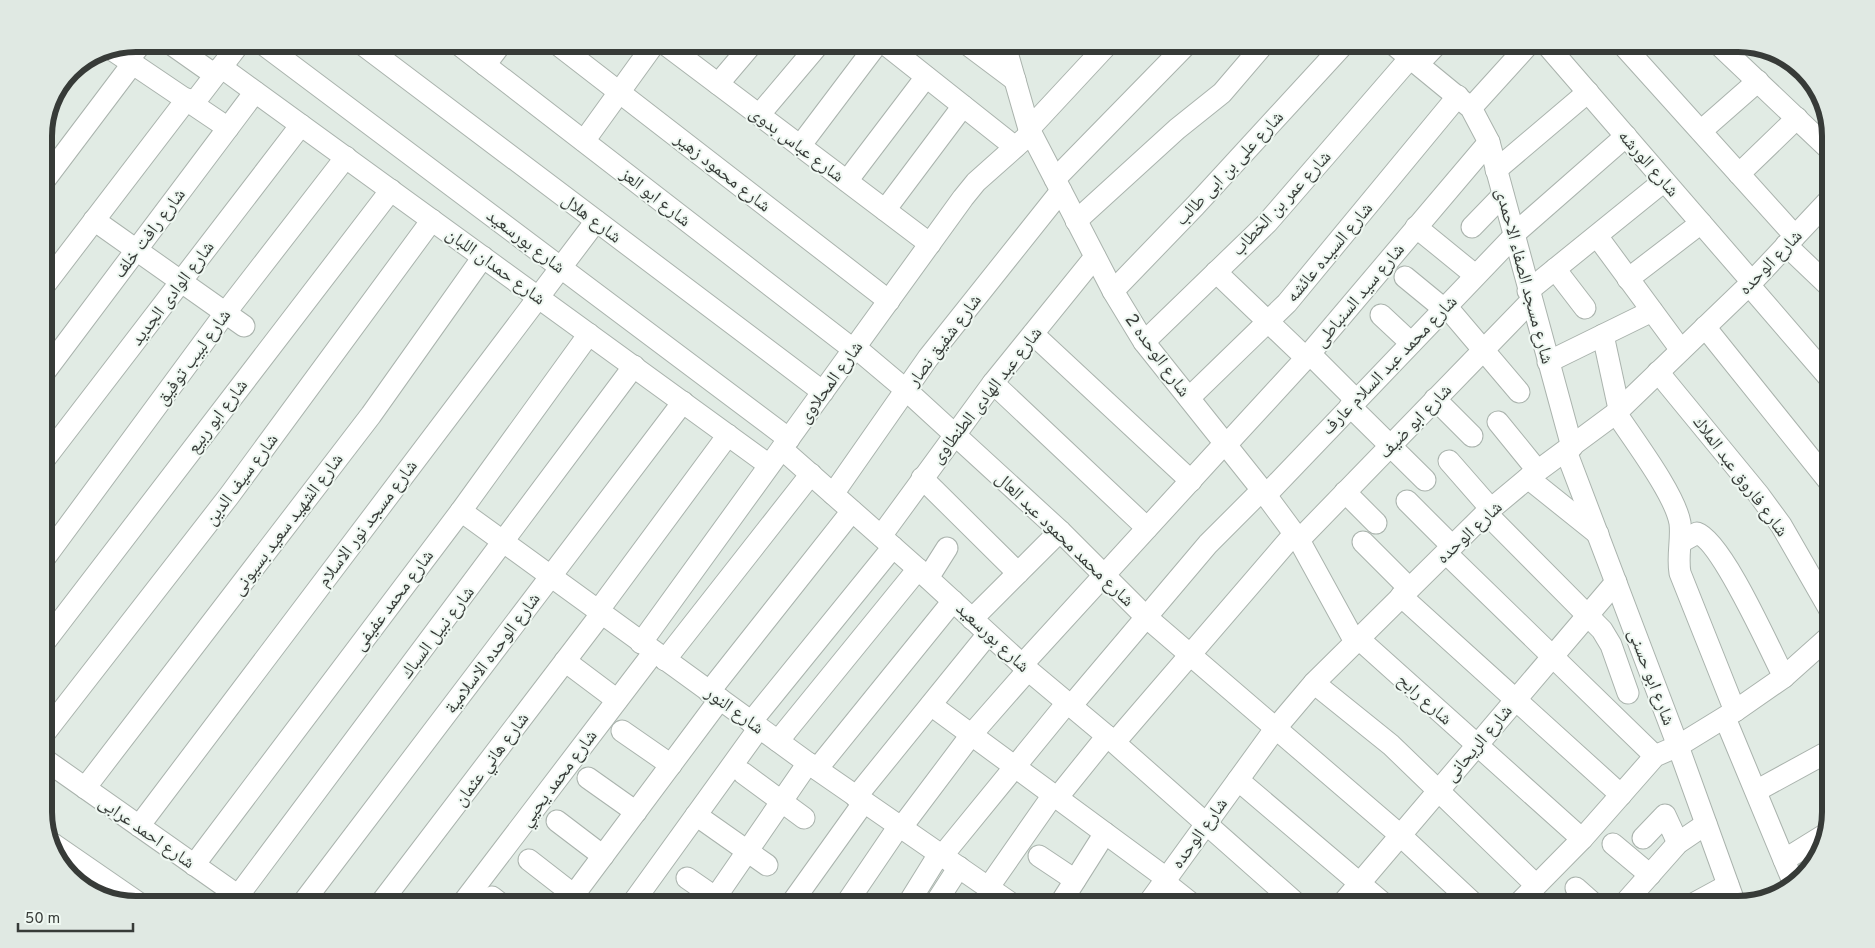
<svg xmlns="http://www.w3.org/2000/svg" width="1875" height="948" viewBox="0 0 1875 948" font-family="Overpass,'Noto Naskh Arabic',sans-serif">
<style>
.lines{fill:none;stroke-linecap:round;stroke-linejoin:round}
.minor-casing{stroke:#aab3ad;stroke-width:23}
.minor{stroke:#fff;stroke-width:21}
.labels{text-anchor:middle;stroke-width:4;stroke-linejoin:round;paint-order:stroke}
.street-label{font-size:18px;fill:#373b38;stroke:#eff8f2}
.rim{fill:none;stroke:#373b38;stroke-width:6}
</style>
<rect width="100%" height="100%" fill="#e1ebe4"/>
<g class="lines">
<defs>
<g id="minor">
<path d="M171,44L215,75"/>
<path d="M263,44L789,439"/>
<path d="M362,44L823,392"/>
<path d="M458,44L854,350"/>
<path d="M557,44L889,301"/>
<path d="M665,44L930,244"/>
<path d="M885,44L1015,147"/>
<path d="M967,44L1015,80"/>
<path d="M1008,44V56L1029,129L1113,291L1144,342L1262,490L1299,540L1355,642"/>
<path d="M1393,44L1471,108L1489,142L1572,447"/>
<path d="M1546,44L1752,282"/>
<path d="M1622,44L1795,236"/>
<path d="M1718,44L1831,151"/>
<path d="M111,49L228,128"/>
<path d="M128,60L141,44"/>
<path d="M1418,64L1437,44"/>
<path d="M485,65L501,44"/>
<path d="M221,67L769,465"/>
<path d="M718,84L752,44"/>
<path d="M193,104L239,44"/>
<path d="M1471,108L1529,44"/>
<path d="M759,115L819,44"/>
<path d="M1029,129L1108,44"/>
<path d="M1701,131L1758,81"/>
<path d="M584,141L654,44"/>
<path d="M800,146L877,44"/>
<path d="M1496,170L1588,92"/>
<path d="M1739,174L1797,118"/>
<path d="M1055,179L1187,44"/>
<path d="M44,181L133,63"/>
<path d="M847,181L926,77"/>
<path d="M885,210L963,106"/>
<path d="M94,220L244,326"/>
<path d="M1076,221L1177,129L1222,93L1264,44"/>
<path d="M1416,227L1475,275"/>
<path d="M1472,227L1503,195"/>
<path d="M1513,235L1626,136"/>
<path d="M1597,236L1681,350"/>
<path d="M1786,245L1831,288"/>
<path d="M1555,269L1585,308"/>
<path d="M1216,272L1306,358"/>
<path d="M1405,277L1444,309"/>
<path d="M1628,279L1701,223"/>
<path d="M1749,285L1831,380"/>
<path d="M44,286L187,99"/>
<path d="M1113,291L1195,206L1344,44"/>
<path d="M1528,291L1664,181"/>
<path d="M1446,306L1519,392"/>
<path d="M1381,315L1411,343"/>
<path d="M1705,327L1831,484"/>
<path d="M1033,334L1191,481"/>
<path d="M1603,335L1619,409"/>
<path d="M1144,342L1267,223L1410,58"/>
<path d="M855,347L906,390L1060,531L1145,616L1400,835L1474,904"/>
<path d="M1310,354L1356,400"/>
<path d="M1548,362L1652,311"/>
<path d="M1658,372L1759,495L1781,525L1831,612"/>
<path d="M44,373L255,92"/>
<path d="M993,383L1147,528"/>
<path d="M1189,398L1287,303L1458,96"/>
<path d="M1435,399L1472,436"/>
<path d="M1350,406L1425,480"/>
<path d="M1616,413C1633,439 1675,494 1680,523C1682,540 1677,556 1680,573L1735,711"/>
<path d="M1498,422L1537,470"/>
<path d="M1226,445L1306,358L1489,142"/>
<path d="M782,449L918,569L1028,670L1107,736L1297,904"/>
<path d="M1566,451L1678,746L1735,904"/>
<path d="M44,460L301,125"/>
<path d="M1449,461L1491,509"/>
<path d="M922,478L1018,573"/>
<path d="M1528,478L1598,534"/>
<path d="M1345,492L1376,523"/>
<path d="M833,494L928,358L1061,191"/>
<path d="M1266,495L1514,236"/>
<path d="M1407,501L1452,546"/>
<path d="M461,511L808,763L1012,904"/>
<path d="M1486,513L1602,630L1611,645L1628,693"/>
<path d="M881,536L993,383L1095,257"/>
<path d="M1299,540L1531,301"/>
<path d="M1363,542L1409,588"/>
<path d="M1681,542L1697,533C1722,541 1770,650 1784,677"/>
<path d="M1446,553L1655,756"/>
<path d="M44,559L226,312L346,157"/>
<path d="M928,578L947,548"/>
<path d="M1401,596L1621,795"/>
<path d="M598,611L728,435"/>
<path d="M972,619L1060,531"/>
<path d="M1359,639L1582,839"/>
<path d="M44,643L391,190"/>
<path d="M641,643L963,198L976,182L1031,133"/>
<path d="M665,660L811,474"/>
<path d="M565,661L617,700"/>
<path d="M1022,665L1225,443"/>
<path d="M1314,683L1391,745L1536,885"/>
<path d="M709,692L852,511"/>
<path d="M931,705L1166,878"/>
<path d="M1071,706L1208,544L1262,490"/>
<path d="M1725,718L1794,884"/>
<path d="M751,722L893,547"/>
<path d="M622,731L671,765"/>
<path d="M44,734L229,496L432,220"/>
<path d="M778,741L918,569"/>
<path d="M1115,742L1294,534"/>
<path d="M44,759L250,904"/>
<path d="M817,769L953,601"/>
<path d="M743,773L804,818"/>
<path d="M588,778L636,812"/>
<path d="M1238,780L1384,904"/>
<path d="M85,788L371,415L483,257"/>
<path d="M1756,791L1831,750"/>
<path d="M856,797L988,634"/>
<path d="M1057,798L1107,736"/>
<path d="M696,815L767,865"/>
<path d="M557,821L603,856"/>
<path d="M139,826L596,221"/>
<path d="M901,828L971,735L1028,670"/>
<path d="M1643,838L1665,815L1678,843"/>
<path d="M53,844L140,904"/>
<path d="M1613,844L1650,875"/>
<path d="M942,856L1067,703"/>
<path d="M1039,856L1075,880"/>
<path d="M529,860L574,895"/>
<path d="M1784,860L1826,834"/>
<path d="M194,865L461,511L589,334"/>
<path d="M687,878L716,898"/>
<path d="M1163,881L1192,904"/>
<path d="M988,888L1053,795"/>
<path d="M1576,888L1594,904"/>
<path d="M238,896L634,366"/>
<path d="M492,897L501,904"/>
<path d="M302,904L683,402"/>
<path d="M380,904L601,614"/>
<path d="M462,904L654,652"/>
<path d="M567,904L720,699"/>
<path d="M632,904L759,728"/>
<path d="M711,904L808,763"/>
<path d="M791,904L864,802"/>
<path d="M846,904L899,826"/>
<path d="M908,904L939,854"/>
<path d="M935,904L959,867"/>
<path d="M1060,904L1105,833"/>
<path d="M1148,904L1275,729L1314,683L1486,513L1528,478L1616,413L1749,285L1831,198"/>
<path d="M1342,904L1616,582"/>
<path d="M1518,904L1582,839L1655,756L1678,746L1735,711L1784,677L1831,635"/>
<path d="M1624,904L1678,843L1706,824"/>
<path d="M1693,904L1728,885"/>
</g>
</defs>
<!-- minor casing -->
<use href="#minor" class="minor-casing"/>
<!-- minor -->
<use href="#minor" class="minor"/>
</g>
<g class="labels">
<!-- street labels -->
<g class="street-label">
<text transform="translate(797 144) rotate(37)" y="6">شارع عباس بدوى</text>
<text transform="translate(1649 163) rotate(49)" y="6">شارع الورشه</text>
<text transform="translate(1229 168) rotate(-47)" y="6">شارع على بن ابى طالب</text>
<text transform="translate(723 172) rotate(38)" y="6">شارع محمود زهير</text>
<text transform="translate(656 197) rotate(38)" y="6">شارع ابو العز</text>
<text transform="translate(1281 203) rotate(-47)" y="6">شارع عمر بن الخطاب</text>
<text transform="translate(592 218) rotate(37)" y="6">شارع هلال</text>
<text transform="translate(149 233) rotate(-53)" y="6">شارع رافت خلف</text>
<text transform="translate(526 241) rotate(37)" y="6">شارع بورسعيد</text>
<text transform="translate(1329 252) rotate(-50)" y="6">شارع السيده عائشه</text>
<text transform="translate(1770 262) rotate(-46)" y="6">شارع الوحده</text>
<text transform="translate(496 266) rotate(36)" y="6">شارع حمدان اللبان</text>
<text transform="translate(1525 276) rotate(75)" y="6">شارع مسجد الصفاء الاحمدى</text>
<text transform="translate(172 293) rotate(-53)" y="6">شارع الوادى الجديد</text>
<text transform="translate(1359 295) rotate(-50)" y="6">شارع سيد السنباطى</text>
<text transform="translate(944 340) rotate(-53)" y="6">شارع شفيق نصار</text>
<text transform="translate(1158 355) rotate(54)" y="6">شارع الوحده 2</text>
<text transform="translate(193 357) rotate(-54)" y="6">شارع لبيب توفيق</text>
<text transform="translate(1389 365) rotate(-46)" y="6">شارع محمد عبد السلام عارف</text>
<text transform="translate(830 382) rotate(-54)" y="6">شارع المحلاوى</text>
<text transform="translate(986 395) rotate(-52)" y="6">شارع عبد الهادى الطنطاوى</text>
<text transform="translate(217 416) rotate(-53)" y="6">شارع ابو ربيع</text>
<text transform="translate(1415 421) rotate(-46)" y="6">شارع ابو ضيف</text>
<text transform="translate(1741 476) rotate(53)" y="6">شارع فاروق عبد الملاك</text>
<text transform="translate(241 479) rotate(-53)" y="6">شارع سيف الدين</text>
<text transform="translate(367 523) rotate(-53)" y="6">شارع مسجد نور الاسلام</text>
<text transform="translate(287 524) rotate(-53)" y="6">شارع الشهيد سعيد بسيونى</text>
<text transform="translate(1469 532) rotate(-43)" y="6">شارع الوحده</text>
<text transform="translate(1065 539) rotate(44)" y="6">شارع محمد محمود عبد العال</text>
<text transform="translate(393 600) rotate(-53)" y="6">شارع محمد عفيفى</text>
<text transform="translate(437 632) rotate(-53)" y="6">شارع نبيل السباك</text>
<text transform="translate(993 637) rotate(43)" y="6">شارع بورسعيد</text>
<text transform="translate(492 653) rotate(-53)" y="6">شارع الوحده الاسلامية</text>
<text transform="translate(1652 677) rotate(69)" y="6">شارع ابو حسنى</text>
<text transform="translate(1425 699) rotate(42)" y="6">شارع رابح</text>
<text transform="translate(735 710) rotate(36)" y="6">شارع النور</text>
<text transform="translate(1478 743) rotate(-50)" y="6">شارع الريحانى</text>
<text transform="translate(491 759) rotate(-53)" y="6">شارع هاني عثمان</text>
<text transform="translate(558 778) rotate(-53)" y="6">شارع محمد يحيي</text>
<text transform="translate(147 832) rotate(35)" y="6">شارع احمد عرابى</text>
<text transform="translate(1199 833) rotate(-54)" y="6">شارع الوحده</text>
</g>
</g>
<!-- crop -->
<path d="M0 0H1875V948H0ZM136 52H1738A84 84 0 0 1 1822 136V812A84 84 0 0 1 1738 896H136A84 84 0 0 1 52 812V136A84 84 0 0 1 136 52Z" fill="#e0e9e3" fill-rule="evenodd"/>
<path class="rim" d="M136 52H1738A84 84 0 0 1 1822 136V812A84 84 0 0 1 1738 896H136A84 84 0 0 1 52 812V136A84 84 0 0 1 136 52Z"/>
<!-- scale -->
<path d="M18 923v8h115v-8" fill="none" stroke="#373b38" stroke-width="2.5"/>
<text x="25" y="923" font-size="15" fill="#373b38" stroke="#eff8f2" stroke-width="4" paint-order="stroke">50 m</text>
</svg>
